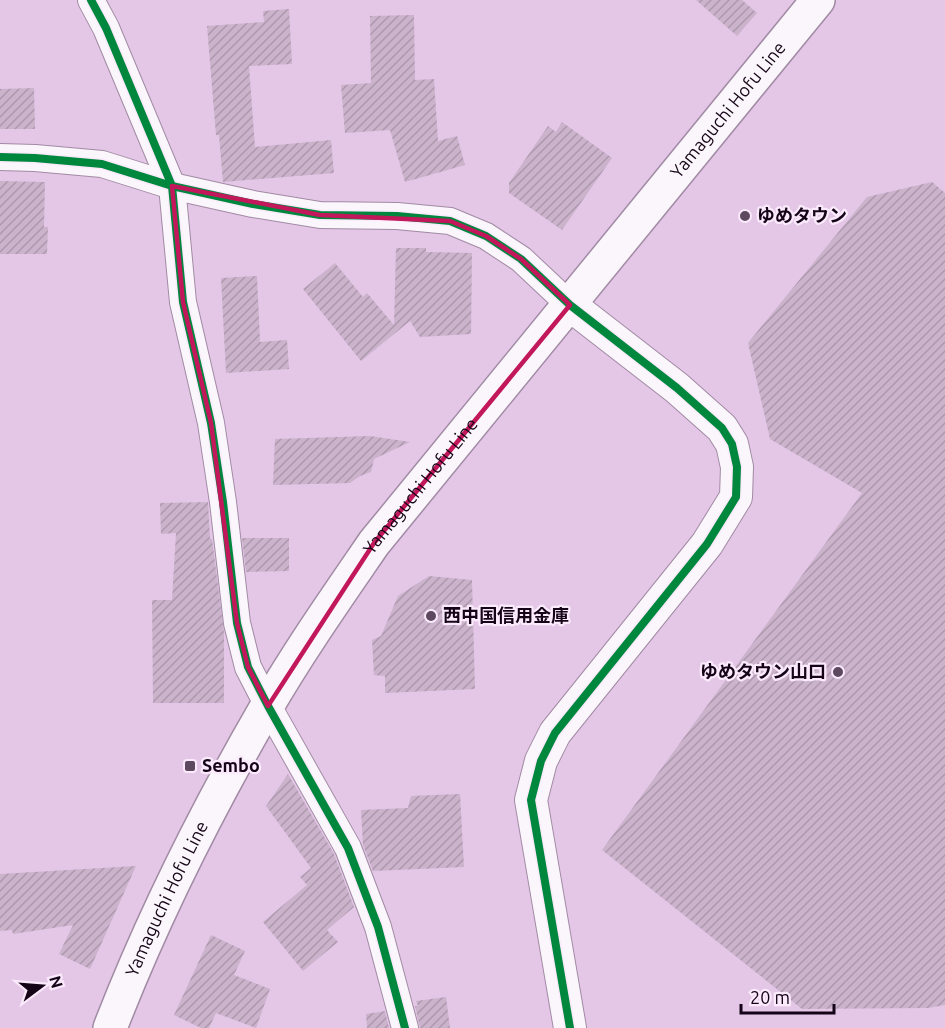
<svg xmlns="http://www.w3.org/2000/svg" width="945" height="1028" viewBox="0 0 945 1028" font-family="Ubuntu,'Noto Sans JP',sans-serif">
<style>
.building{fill:url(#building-hatch)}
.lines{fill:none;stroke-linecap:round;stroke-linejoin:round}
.minor-casing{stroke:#a18ba4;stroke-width:28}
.tertiary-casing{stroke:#a18ba4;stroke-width:34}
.primary-casing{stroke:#a18ba4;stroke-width:36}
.minor{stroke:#fbf6fb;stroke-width:26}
.tertiary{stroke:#fbf6fb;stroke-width:32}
.primary{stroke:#fbf6fb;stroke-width:33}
.cycleway-casing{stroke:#faeafb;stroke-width:11}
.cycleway{stroke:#00873e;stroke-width:8}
.marked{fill:none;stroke:#c2185b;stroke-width:4.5;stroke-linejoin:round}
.poi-dot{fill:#5d4860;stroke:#faeafb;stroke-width:2}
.labels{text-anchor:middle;stroke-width:4.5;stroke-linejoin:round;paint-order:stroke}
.street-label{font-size:18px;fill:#150417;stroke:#faeafb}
.poi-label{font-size:18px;font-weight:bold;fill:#150417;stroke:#faeafb;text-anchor:start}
</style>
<defs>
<pattern id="building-hatch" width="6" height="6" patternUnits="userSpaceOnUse" patternTransform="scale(1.5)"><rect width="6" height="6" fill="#cbb3cc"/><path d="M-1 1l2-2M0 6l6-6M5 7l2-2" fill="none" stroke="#ad98ae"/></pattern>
</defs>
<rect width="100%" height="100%" fill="#e4c6e7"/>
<!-- building -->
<g class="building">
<path d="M696,0H742L757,13L737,36Z"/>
<path d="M289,9L292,64L249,66L255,147L331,140L334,173L223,182L219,135H216L207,26L264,22L263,11Z"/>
<path d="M414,15L415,80L434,79L438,141L457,136L465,165L405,182L390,130L345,133L341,85L371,83L370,16Z"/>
<path d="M34,88L35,129H0V89Z"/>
<path d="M562,122L612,158L562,230L509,193V183L548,126L556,132Z"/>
<path d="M0,181L45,182L44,227H48L47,254H0Z"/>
<path d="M932,182L945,193V1005L928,1008L802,1009L602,850L862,493L770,439L748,343L867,197Z"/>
<path d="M396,248H426V252L472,253L471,334L420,337L410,321L361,361L303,289L335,263L363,297L367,293L394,325Z"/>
<path d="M257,276L260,342L287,340L289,369L226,373L221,278Z"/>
<path d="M370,436L410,442L374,459L371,472L360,476L350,483L273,485L275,439Z"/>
<path d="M208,502L210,539H212L224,633V703H153L152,600H172L176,533L161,534L160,503Z"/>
<path d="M242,538H289V571L246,572Z"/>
<path d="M429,576L472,580L475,689L385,693V676L374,675L372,640L381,636L398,596Z"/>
<path d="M288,774L334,854L354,907L327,930L338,942L303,971L263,922L307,885L300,877L311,868L266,806Z"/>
<path d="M460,794L464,867L373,871L363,845L361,810L408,808L411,796Z"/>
<path d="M136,866L90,969L59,954L73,925L13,934L12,930L0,931V874Z"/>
<path d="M211,935L245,951L234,975L270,989L256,1028L216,1013L209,1028H201L174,1015Z"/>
<path d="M446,997L450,1028H420L415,1006H418L416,1001Z"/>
<path d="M385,1011L389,1028H367L366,1014Z"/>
</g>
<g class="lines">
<defs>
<g id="minor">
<path d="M91,0L106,28L172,186L183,302L211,423L223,502L237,623L248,667L268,706L348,848L378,927L405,1028"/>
<path d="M0,157L35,158L102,164L172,186L253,204L320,215L397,216L450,221L486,236L521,259L570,305"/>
</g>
<path id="tertiary" d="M570,1028L531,800L541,761L555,733L707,544L736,497L737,467L732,444L722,428L677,388L570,305"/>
<g id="primary">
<path id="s1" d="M110,1028C153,917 207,810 266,708C299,651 337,597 374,543L818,0"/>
</g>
</defs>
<!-- minor casing -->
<use href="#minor" class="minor-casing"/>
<!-- tertiary casing -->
<use href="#tertiary" class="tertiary-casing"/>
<!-- primary casing -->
<use href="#primary" class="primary-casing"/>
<!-- minor -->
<use href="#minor" class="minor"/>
<!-- tertiary -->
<use href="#tertiary" class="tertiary"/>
<!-- primary -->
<use href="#primary" class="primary"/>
<defs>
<g id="cycleway">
<path d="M91,0L106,28L172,186L183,302L211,423L223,502L237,623L248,667L268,706L348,848L378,927L405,1028"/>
<path d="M0,157L35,158L102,164L172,186L253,204L320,215L397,216L450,221L486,236L521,259L570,305L677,388L722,428L732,444L737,467L736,497L707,544L555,733L541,761L531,800L570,1028"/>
</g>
</defs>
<!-- cycleway casing -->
<use href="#cycleway" class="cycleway-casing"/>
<!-- cycleway -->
<use href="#cycleway" class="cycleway"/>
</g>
<!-- marked area -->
<path class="marked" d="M172,186L320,215L450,221L486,236L521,259L570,305L374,543L268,706L248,667L237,623L211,423L183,302Z"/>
<!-- markers -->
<g class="poi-dot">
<circle cx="745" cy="216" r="6"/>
<circle cx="431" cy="616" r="6"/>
<circle cx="838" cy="672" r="6"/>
<rect x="184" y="760" width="12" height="12" rx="3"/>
</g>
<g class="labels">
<!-- street labels -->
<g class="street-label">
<text dy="6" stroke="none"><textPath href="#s1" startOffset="1113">Yamaguchi Hofu Line</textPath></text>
<text dy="6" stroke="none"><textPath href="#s1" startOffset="627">Yamaguchi Hofu Line</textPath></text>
<text dy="6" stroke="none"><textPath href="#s1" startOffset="141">Yamaguchi Hofu Line</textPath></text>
</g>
<!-- poi labels -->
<g class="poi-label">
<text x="757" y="222">ゆめタウン</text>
<text x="443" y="622">西中国信用金庫</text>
<text x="826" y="678" text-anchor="end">ゆめタウン山口</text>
<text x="202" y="772">Sembo</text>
</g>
</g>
<!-- north arrow -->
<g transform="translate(42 986) rotate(74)" stroke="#faeafb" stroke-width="4.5" paint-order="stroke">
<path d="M0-4.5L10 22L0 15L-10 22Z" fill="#150417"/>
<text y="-9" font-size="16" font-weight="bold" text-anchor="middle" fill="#150417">N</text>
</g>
<!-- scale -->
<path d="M741 1004v9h93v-9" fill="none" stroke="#150417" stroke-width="3"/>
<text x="750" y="1004" font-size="18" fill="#150417" stroke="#faeafb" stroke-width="4.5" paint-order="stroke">20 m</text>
</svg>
